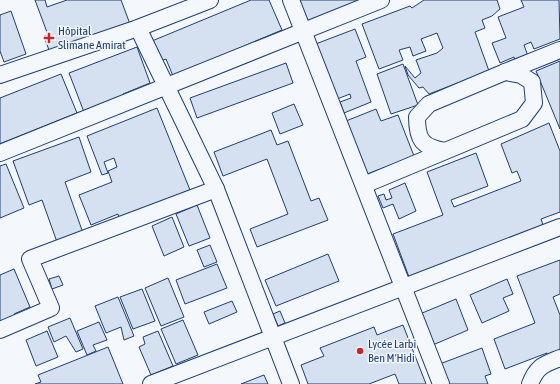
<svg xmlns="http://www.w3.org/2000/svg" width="560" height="384" viewBox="0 0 560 384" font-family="'Asap Condensed',sans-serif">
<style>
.building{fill:#d5e0f0;stroke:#1d3f73}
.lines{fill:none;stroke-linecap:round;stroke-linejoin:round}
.minor-casing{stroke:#1d3f73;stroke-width:18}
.minor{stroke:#f4f7fb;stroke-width:16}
.poi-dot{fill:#c62828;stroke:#f4f7fb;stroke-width:1.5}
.labels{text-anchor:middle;stroke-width:3;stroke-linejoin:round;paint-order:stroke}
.poi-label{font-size:12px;fill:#1d3f73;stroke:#f4f7fb;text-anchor:start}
</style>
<rect width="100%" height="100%" fill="#f4f7fb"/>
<!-- building -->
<g class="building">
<path d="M35,0H45L47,7L67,0H121L130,24L50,53L44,36L48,35Z"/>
<path d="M251,0H269L282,30L173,76L166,59L160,61L152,41Z"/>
<path d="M296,0H360L304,23Z"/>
<path d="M424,0H497L500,9L492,16L482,20L485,28L475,32L489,71L429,94L423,87L419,88L408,75L405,66L415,78L421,73L416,60L437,53L443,48L437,33L421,39L426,51L413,56L410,47L399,50L403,60L379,69L362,24L410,6L412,8Z"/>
<path d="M521,0H559L560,39L534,49L531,42L524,45L528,56L515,61L514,57L500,63L492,43L506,38L498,17L524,7Z"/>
<path d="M11,11L26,54L4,62L0,51V15Z"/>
<path d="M355,29L366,57L356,61L371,102L344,113L340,102L351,98L350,94L337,99L313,45Z"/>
<path d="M137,47L150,83L123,94L124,96L84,112L69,73Z"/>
<path d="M560,61V129L536,71Z"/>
<path d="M286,63L293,83L197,118L190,98Z"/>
<path d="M403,64L418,105L391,114L377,74Z"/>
<path d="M61,74L77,113L0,144V98Z"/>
<path d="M294,104L303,125L280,134L272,113Z"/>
<path d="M157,108L190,190L119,217L118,214L91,225L79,195L112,182L108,171L117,167L114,158L104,162L108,173L102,175L87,136Z"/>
<path d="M376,109L381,121L398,115L414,156L367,174L346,121Z"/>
<path d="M549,123L560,151V212L541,219L543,225L409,277L393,234L443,215L427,172L476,153L488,186L451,200L454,207L521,181L517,171L512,173L501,144Z"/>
<path d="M271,130L277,145L288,141L311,201L319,198L328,220L257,247L250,229L288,214L267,159L223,176L214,152Z"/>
<path d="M79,137L91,172L65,182L83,233L57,242L42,200L29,205L13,161Z"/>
<path d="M6,164L24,208L0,218V166Z"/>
<path d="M405,183L416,211L399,219L393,204L383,208L378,196L384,194L386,200L392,198L389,190Z"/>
<path d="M197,205L210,238L189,246L176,214Z"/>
<path d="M172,217L184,247L164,256L152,226Z"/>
<path d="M210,245L217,262L204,267L197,250Z"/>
<path d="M328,254L339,281L276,306L265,280Z"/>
<path d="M560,260V294L553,297L560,315V355L549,359L547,353L505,369L494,339L535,323L517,276Z"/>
<path d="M217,264L227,288L185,304L176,280Z"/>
<path d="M14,269L30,307L14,314L15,317L0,323V275Z"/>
<path d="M59,276L63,285L52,289L49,279Z"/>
<path d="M168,278L184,317L161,326L145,288Z"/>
<path d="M507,279L513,294L503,298L509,311L482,323L470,295Z"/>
<path d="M142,289L155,321L133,329L120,297Z"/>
<path d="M118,297L134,336L124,340L121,327L106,333L95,306Z"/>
<path d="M456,299L468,330L428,347L415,316Z"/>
<path d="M232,301L237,312L209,324L204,312Z"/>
<path d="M280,311L285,323L278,326L273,314Z"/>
<path d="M70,318L83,349L76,352L66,336L54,342L48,327Z"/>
<path d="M183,320L198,355L176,364L161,329Z"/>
<path d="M99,322L107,340L93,345L96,351L87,355L77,331Z"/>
<path d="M403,325L426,384H399L395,374L369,384H308L301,365L324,356L320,348L374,327L377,335Z"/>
<path d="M47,331L58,357L36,366L26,340Z"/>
<path d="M158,331L173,366L151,375L139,347L145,344L143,337Z"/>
<path d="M108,347L123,384H35L41,382L38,375Z"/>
<path d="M482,348L491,374L485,376L488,384H444L437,365Z"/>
<path d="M264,375L268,384H241Z"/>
</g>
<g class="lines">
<defs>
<g id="minor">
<path d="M291,0L441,384"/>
<path d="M138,28L216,189L291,384"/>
<path d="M505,72L560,50"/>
<path d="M0,75L138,28L210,0"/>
<path d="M0,153L381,0"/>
<path d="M364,185L522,119L534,103L532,82L521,75L505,72L429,104L417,117C417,140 422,147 445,151"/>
<path d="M0,330L51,308L30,259L216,189"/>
<path d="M151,384L560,227"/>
<path d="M530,384C537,366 543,365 560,358"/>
</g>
</defs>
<!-- minor casing -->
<use href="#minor" class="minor-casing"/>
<!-- minor -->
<use href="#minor" class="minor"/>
</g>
<!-- markers -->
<g class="poi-dot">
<path d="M47 32h4v4h4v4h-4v4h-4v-4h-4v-4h4z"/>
<circle cx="360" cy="351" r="4"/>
</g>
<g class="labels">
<!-- poi labels -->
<g class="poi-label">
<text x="58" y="35">Hôpital<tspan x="58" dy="14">Slimane Amirat</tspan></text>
<text x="368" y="348">Lycée Larbi<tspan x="368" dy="14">Ben M'Hidi</tspan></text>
</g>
</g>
</svg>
